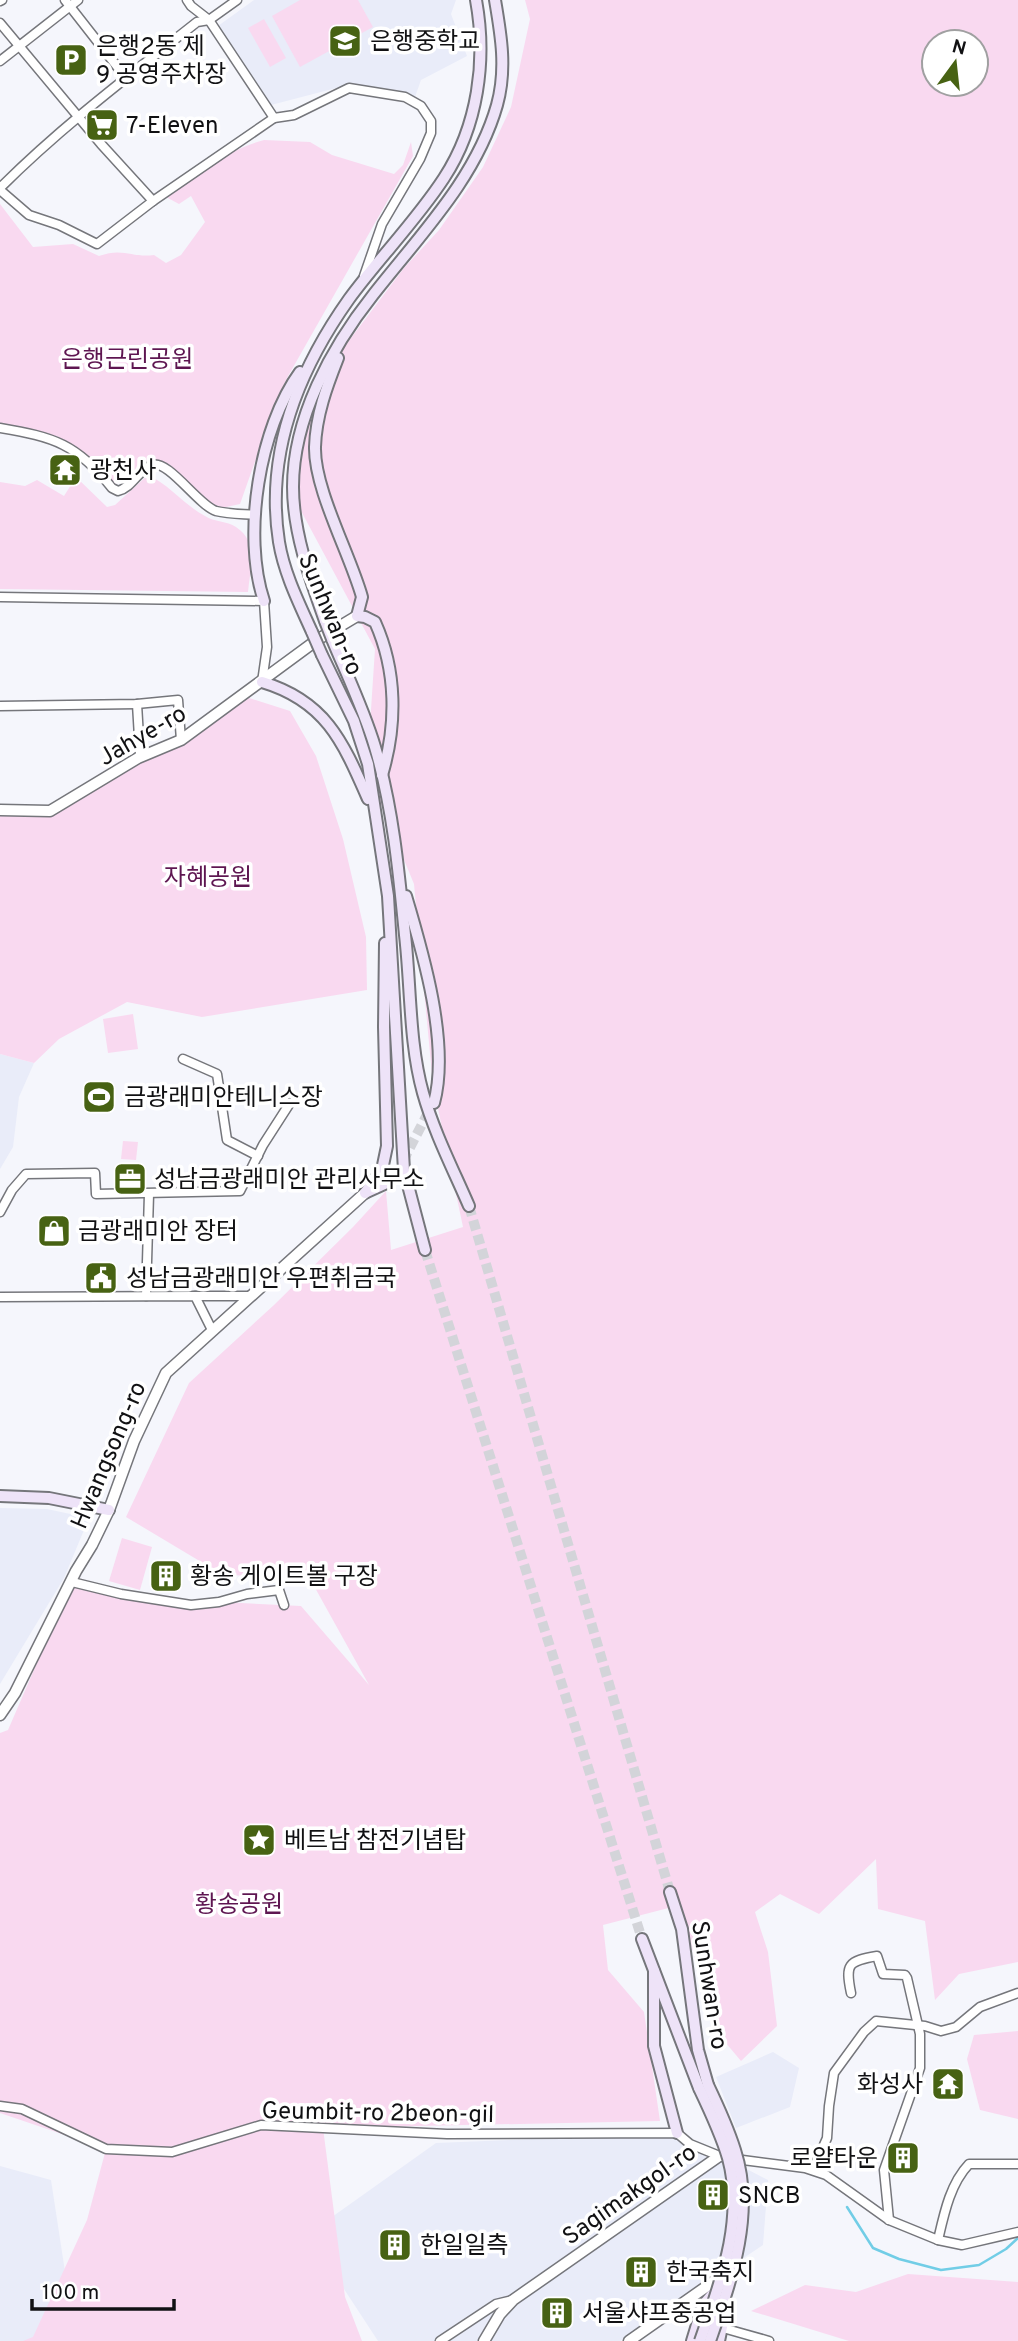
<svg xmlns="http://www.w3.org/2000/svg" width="1018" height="2341" viewBox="0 0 1018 2341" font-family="Overpass,'Noto Sans KR',sans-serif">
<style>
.built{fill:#e9ecf9}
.green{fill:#f9d9f0;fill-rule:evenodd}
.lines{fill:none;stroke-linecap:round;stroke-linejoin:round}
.stream{stroke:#71cde6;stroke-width:2.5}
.secondary-tunnel{stroke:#d3d4d9;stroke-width:10;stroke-dasharray:10 5;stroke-linecap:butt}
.minor-casing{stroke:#75767b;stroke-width:11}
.tertiary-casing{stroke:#75767b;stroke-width:13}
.secondary-casing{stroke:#75767b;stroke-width:14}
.minor{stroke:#fff;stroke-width:8}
.tertiary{stroke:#fff;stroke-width:10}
.secondary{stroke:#eee3f8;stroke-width:10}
.secondary-bridge-casing{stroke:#75767b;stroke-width:14;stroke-linecap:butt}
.secondary-bridge{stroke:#eee3f8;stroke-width:10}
.labels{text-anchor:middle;stroke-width:7;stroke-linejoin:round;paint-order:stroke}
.poi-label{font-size:24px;fill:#111113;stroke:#fff;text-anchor:start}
.park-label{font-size:24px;fill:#5e1651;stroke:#fff}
.street-label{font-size:24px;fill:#111113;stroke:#fff}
</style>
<rect width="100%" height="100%" fill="#f5f6fc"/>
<!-- built -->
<g class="built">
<path d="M254,0H456L451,14L467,56L421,80L415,97L378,87L344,86L271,105L218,26Z"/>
<path d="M0,1054L34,1063L19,1097L13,1147L0,1169Z"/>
<path d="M0,1508L47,1509L89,1518L64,1578L0,1684Z"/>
<path d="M773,2052L799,2068L790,2107L736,2128L716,2077Z"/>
<path d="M677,2133L768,2180L763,2245L620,2341H378L308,2234L436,2143Z"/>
<path d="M0,2166L51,2180L73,2324L34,2341H0Z"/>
</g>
<!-- green -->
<g class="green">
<path d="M300,0H358L373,27L300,67L272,16Z"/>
<path d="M525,0H1018V1962L959,1974L935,2000L925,1921L878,1909L876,1859L819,1914L780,1894L755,1912L768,1952L777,2026L741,2061L715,2030L680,1905L603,1925L608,1970L644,2012L660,2121L323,2128L345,2297L362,2341H23L33,2337L87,2220L106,2149L0,2113V1733L8,1730L72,1582L181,1600L301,1606L369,1685L309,1577L223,1575L126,1517L189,1383L274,1305L353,1227L386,1191L391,1250L463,1227L433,1085L414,884L367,770L375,649L300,509L296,451L310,392L404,268L439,230L483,167L511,107L530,19ZM934,42H976V84H934Z"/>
<path d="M264,19L286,58L270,67L248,28Z"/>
<path d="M264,140L310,142L332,155L394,174L403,165L411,142L413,156L287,378L275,405L240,504L217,509L158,463L145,461L137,473L111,486L82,461L59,437L39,431L27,432L0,423V204L33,247L73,244L99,256C123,247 132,258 154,255L166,263L181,255L205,222L191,196L179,204L166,197C200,173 224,151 264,140Z"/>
<path d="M148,475C170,485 184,505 205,516C214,522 227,521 236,527C259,542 250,569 248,592L0,589V482L25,486L37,480L64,496L76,477L107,507L115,505Z"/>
<path d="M243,696L290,711L316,756L343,839L366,937L367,990L202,1017L127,1002L59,1039L34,1063L0,1054V810L50,811L181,740Z"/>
<path d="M133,1014L138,1049L108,1053L103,1019Z"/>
<path d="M103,1083L105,1109H95L94,1084Z"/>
<path d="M123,1141L138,1142L136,1160L121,1159Z"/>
<path d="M122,1538L152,1547L140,1590L109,1581Z"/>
<path d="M1018,2031V2119L980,2110L967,2059L974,2035Z"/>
<path d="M908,2274L1018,2282V2341H849L751,2311L805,2285L856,2292Z"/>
</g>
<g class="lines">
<!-- stream -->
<path class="stream" d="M847,2207L873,2248L899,2259L941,2270L979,2265L1006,2249L1018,2238"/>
<!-- secondary-tunnel -->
<g class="secondary-tunnel">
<path d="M403,1161L431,1107"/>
<path d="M469,1206L670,1892"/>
<path d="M425,1250L642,1939"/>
</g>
<defs>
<g id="minor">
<path d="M65,0L126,78"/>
<path d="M187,0L191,6L209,20L274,118L294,115L349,88L405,97L421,106L431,121V133L420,159L382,224L364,276"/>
<path d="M0,1L2,0"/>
<path d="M0,23L101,144L153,201L274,118"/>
<path d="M0,61L78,0"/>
<path d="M0,188C61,127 130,75 197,22L209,20L237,0"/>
<path d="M0,190L29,215L59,225L97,244L153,201"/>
<path d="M0,428C54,437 77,444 112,488L118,491C133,487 138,470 152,465C168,459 198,505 216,511C228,514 242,514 254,515"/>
<path d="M0,597L264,601L267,647L262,682"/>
<path d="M137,704L140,754L138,758"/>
<path d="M0,706L137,704L178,700L181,740"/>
<path d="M183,1059L217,1074L227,1140L258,1156"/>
<path d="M0,1212L12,1190L26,1174L95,1173L96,1194L240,1191L263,1145L290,1103"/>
<path d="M146,1296L149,1194"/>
<path d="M195,1296H250"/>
<path d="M0,1297L195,1296L212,1330"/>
<path d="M72,1582L121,1594L191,1605L219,1602L247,1594L279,1590L284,1605"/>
<path d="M851,1993C845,1964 848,1961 877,1956L883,1974L905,1975L907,1978L920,2034V2068L884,2170L889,2220"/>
<path d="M0,2106L22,2109L106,2149L172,2152L261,2125L447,2134L677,2133L690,2144L722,2157"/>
<path d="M735,2159L805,2168L826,2175L889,2220L938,2240L962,2245L1018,2232"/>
<path d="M813,2170L827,2138L829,2106L834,2073L864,2032L876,2021L925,2026L941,2031L956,2027L980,2007L1018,1993"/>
<path d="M938,2240C944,2214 950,2184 969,2164H1018"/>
<path d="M723,2328L769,2341"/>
<path d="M440,2341L496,2304L513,2300"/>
</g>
<g id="tertiary">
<path d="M0,810L50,811L138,758L181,740L317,640L357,616"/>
<path d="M0,1715L15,1693L76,1571L92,1545L109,1510L134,1441L166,1373L365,1193"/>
<path d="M484,2341L500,2314L513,2300L718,2157"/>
<path d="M629,2341L723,2275"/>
</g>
<g id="secondary">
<path d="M338,358C327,386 316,415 315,447C314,489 350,554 362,597L357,616L365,617L375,622C397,671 397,725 382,775"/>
<path d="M264,601C242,536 259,428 300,372"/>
<path d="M325,621C310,579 293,532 293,487C293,418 331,348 373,295C419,236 476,179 497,105C507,69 501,35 495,0"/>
<path d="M312,632C299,603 284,573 279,542C265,453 298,371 349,299C379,258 416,221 444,178C478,126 487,60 476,0"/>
<path d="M332,639C347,675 364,710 375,747C393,808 399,873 405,935C411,987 409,1043 423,1093C434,1132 453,1169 469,1206"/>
<path d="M322,655L354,721L368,764L388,896L404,1170L425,1250"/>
<path d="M262,682C326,701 343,742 368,799"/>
<path d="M406,896C423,953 450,1044 434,1103"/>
<path d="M367,1192L389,1182L396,1173"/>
<path d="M365,1193L382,1170L387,1146L384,1027L385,943"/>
<path d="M0,1496L49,1498L109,1510"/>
<path d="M670,1892L682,1929L698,2050L708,2085"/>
<path d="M642,1939L699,2088"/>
<path d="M654,1971V2046L677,2133"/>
<path d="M692,2341L703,2305L718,2288"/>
<path d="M719,2341L727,2303"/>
</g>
</defs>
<!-- minor casing -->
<use href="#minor" class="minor-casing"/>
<!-- tertiary casing -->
<use href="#tertiary" class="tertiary-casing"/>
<!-- secondary casing -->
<use href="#secondary" class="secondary-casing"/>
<!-- minor -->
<use href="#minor" class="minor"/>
<!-- tertiary -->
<use href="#tertiary" class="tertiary"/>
<!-- secondary -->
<use href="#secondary" class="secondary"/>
<defs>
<g id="secondary-bridge">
<path d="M325,621L332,639"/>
<path d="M312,632L322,655"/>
<path d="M708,2085C718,2106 728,2128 735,2150C756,2214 731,2281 710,2341"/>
<path d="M699,2088C710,2111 721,2134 728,2158C745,2221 720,2283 700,2341"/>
</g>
</defs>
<!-- secondary-bridge casing -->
<use href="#secondary-bridge" class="secondary-bridge-casing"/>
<!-- secondary-bridge -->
<use href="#secondary-bridge" class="secondary-bridge"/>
</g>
<!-- icons -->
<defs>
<symbol id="school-square" viewBox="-11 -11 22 22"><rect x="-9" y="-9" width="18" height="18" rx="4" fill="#476213" stroke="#fff"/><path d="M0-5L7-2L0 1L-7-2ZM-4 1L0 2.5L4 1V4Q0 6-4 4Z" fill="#fff"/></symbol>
<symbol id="parking-square" viewBox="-11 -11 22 22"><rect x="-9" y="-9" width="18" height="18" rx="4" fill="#476213" stroke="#fff"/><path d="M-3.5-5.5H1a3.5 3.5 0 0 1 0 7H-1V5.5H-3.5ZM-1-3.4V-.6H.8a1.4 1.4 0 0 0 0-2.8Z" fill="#fff"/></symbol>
<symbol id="supermarket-square" viewBox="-11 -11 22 22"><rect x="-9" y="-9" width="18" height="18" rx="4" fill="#476213" stroke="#fff"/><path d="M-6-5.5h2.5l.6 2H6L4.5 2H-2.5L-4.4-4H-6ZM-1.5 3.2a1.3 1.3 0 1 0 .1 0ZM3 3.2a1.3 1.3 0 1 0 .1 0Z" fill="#fff"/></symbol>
<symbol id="temple-square" viewBox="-11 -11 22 22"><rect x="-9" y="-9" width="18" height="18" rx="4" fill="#476213" stroke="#fff"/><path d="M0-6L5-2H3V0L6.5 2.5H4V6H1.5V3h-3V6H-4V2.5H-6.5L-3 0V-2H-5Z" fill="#fff"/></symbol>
<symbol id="stadium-square" viewBox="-11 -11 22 22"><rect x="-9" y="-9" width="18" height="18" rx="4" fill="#476213" stroke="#fff"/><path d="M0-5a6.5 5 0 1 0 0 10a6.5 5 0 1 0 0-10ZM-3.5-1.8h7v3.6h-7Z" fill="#fff"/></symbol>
<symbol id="office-square" viewBox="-11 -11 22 22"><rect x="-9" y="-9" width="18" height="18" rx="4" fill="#476213" stroke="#fff"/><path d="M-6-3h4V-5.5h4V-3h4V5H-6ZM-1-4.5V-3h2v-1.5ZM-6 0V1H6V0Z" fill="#fff"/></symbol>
<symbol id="shop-square" viewBox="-11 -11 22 22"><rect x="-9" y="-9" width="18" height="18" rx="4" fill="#476213" stroke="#fff"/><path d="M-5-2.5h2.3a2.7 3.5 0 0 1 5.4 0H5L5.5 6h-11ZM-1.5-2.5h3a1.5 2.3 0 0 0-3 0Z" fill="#fff"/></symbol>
<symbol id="civic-square" viewBox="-11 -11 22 22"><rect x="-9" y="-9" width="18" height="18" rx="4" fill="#476213" stroke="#fff"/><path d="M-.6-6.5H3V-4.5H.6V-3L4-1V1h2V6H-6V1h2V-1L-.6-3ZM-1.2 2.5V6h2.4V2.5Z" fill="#fff"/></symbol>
<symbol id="building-square" viewBox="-11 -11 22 22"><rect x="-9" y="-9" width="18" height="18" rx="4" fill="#476213" stroke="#fff"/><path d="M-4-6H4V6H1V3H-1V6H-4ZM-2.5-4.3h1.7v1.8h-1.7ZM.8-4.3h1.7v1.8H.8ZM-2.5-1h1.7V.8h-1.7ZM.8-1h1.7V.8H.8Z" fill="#fff"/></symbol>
<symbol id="sight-square" viewBox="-11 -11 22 22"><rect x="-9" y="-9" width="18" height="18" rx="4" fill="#476213" stroke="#fff"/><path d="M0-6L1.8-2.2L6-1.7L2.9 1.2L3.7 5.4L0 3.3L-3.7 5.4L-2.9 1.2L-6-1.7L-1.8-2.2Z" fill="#fff"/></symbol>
</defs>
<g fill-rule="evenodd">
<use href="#school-square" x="326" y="22" width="38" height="38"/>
<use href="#parking-square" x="52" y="41" width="38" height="38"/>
<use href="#supermarket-square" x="83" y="106" width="38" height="38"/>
<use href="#temple-square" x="46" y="451" width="38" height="38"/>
<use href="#stadium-square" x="80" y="1078" width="38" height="38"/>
<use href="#office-square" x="111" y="1160" width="38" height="38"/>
<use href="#shop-square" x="35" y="1212" width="38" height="38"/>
<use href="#civic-square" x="82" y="1259" width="38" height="38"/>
<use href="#building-square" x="147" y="1557" width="38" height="38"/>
<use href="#sight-square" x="240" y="1821" width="38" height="38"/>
<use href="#temple-square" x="929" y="2065" width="38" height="38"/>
<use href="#building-square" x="884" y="2139" width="38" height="38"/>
<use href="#building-square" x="694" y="2176" width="38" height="38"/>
<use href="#building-square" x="376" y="2226" width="38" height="38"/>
<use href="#building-square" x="622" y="2253" width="38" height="38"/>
<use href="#building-square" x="538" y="2294" width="38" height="38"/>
</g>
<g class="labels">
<!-- poi labels -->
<g class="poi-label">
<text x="370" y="49">은행중학교</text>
<text x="96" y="54">은행2동 제<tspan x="96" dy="28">9 공영주차장</tspan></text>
<text x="126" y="133">7-Eleven</text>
<text x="90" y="478">광천사</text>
<text x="124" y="1105">금광래미안테니스장</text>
<text x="154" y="1187">성남금광래미안 관리사무소</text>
<text x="78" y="1239">금광래미안 장터</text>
<text x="126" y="1286">성남금광래미안 우편취금국</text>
<text x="190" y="1584">황송 게이트볼 구장</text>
<text x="284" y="1848">베트남 참전기념탑</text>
<text x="923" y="2092" text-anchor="end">화성사</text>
<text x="878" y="2166" text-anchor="end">로얄타운</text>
<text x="738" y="2203">SNCB</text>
<text x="420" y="2253">한일일측</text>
<text x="666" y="2280">한국축지</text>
<text x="582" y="2321">서울샤프중공업</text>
</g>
<!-- park labels -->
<g class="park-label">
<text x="127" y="367">은행근린공원</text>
<text x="208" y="885">자혜공원</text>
<text x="239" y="1912">황송공원</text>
</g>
<!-- street labels -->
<g class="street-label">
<text transform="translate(331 614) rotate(67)" y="8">Sunhwan-ro</text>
<text transform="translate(142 735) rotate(-30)" y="8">Jahye-ro</text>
<text transform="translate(108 1455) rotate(-67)" y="8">Hwangsong-ro</text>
<text transform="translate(710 1985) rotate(81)" y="8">Sunhwan-ro</text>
<text transform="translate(378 2112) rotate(1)" y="8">Geumbit-ro 2beon-gil</text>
<text transform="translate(629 2194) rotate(-35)" y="8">Sagimakgol-ro</text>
</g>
</g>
<!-- north arrow -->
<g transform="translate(955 63) rotate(15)"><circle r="33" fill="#ffffff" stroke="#a0a0a1" stroke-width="2"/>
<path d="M0-5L12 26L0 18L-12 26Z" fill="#476213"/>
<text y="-10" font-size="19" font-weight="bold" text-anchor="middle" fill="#111113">N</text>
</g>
<!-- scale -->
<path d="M32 2299v10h142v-10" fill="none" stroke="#111113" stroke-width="3.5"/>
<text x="42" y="2299" font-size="21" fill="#111113" stroke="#ffffff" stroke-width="5" paint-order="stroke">100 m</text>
</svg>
